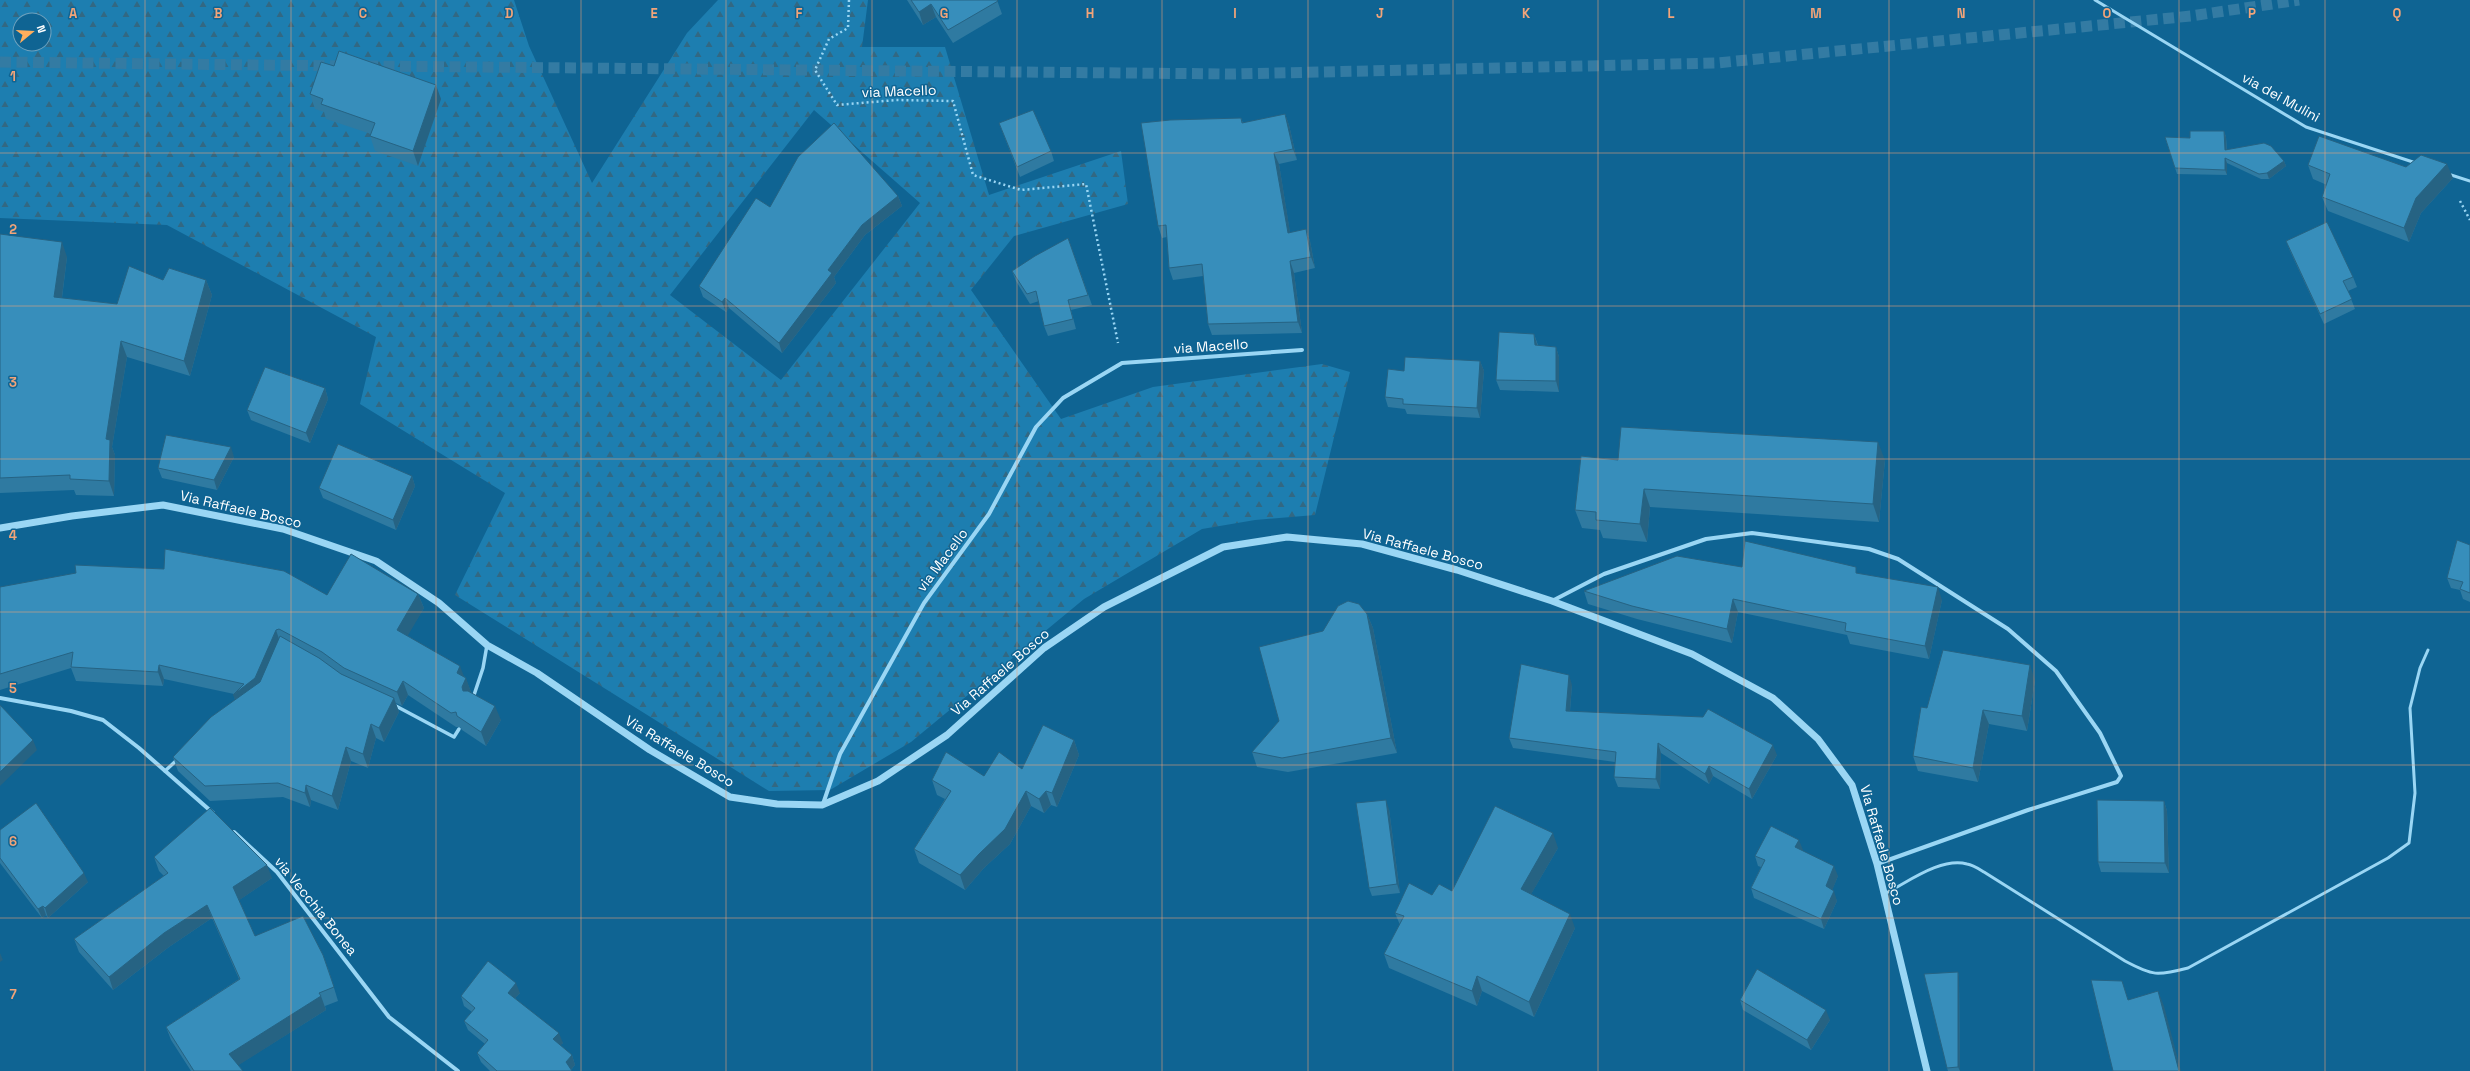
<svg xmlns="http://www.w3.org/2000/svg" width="2470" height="1071" viewBox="0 0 2470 1071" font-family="'Space Grotesk',sans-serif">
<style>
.forest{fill:url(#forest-firs);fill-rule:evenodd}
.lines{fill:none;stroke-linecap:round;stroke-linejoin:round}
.trunk-tunnel{stroke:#337ba3;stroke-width:11;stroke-dasharray:11 5.5;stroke-linecap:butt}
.path{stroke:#9ad6f4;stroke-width:2.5;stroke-dasharray:2 3;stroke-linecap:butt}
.service{stroke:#9ad6f4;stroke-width:3}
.pedestrian{stroke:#9ad6f4;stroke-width:3.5}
.minor{stroke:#9ad6f4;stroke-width:4}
.tertiary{stroke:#9ad6f4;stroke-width:7}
.wall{fill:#2f7aa1}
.shaded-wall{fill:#266383}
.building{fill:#378ebb;stroke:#266383}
.grid{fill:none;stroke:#f2a479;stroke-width:1;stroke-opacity:0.55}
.labels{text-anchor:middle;stroke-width:3;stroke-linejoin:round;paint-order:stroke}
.street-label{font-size:14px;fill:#fff;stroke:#0f6493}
.grid-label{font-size:13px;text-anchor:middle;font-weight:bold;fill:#f2a479;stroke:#0f6493;stroke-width:3;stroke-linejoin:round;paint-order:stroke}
</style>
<defs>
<pattern id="forest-firs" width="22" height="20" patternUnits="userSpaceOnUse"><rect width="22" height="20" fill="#1d7eb0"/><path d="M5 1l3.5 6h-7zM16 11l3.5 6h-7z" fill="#326883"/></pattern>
</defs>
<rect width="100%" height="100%" fill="#0f6493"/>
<!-- forest -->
<path class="forest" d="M0,0H514L529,46L592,183L687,33L718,0H868L862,47H945L989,195L1121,151L1128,204L1014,236L971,290L1061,419L1153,387L1322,364L1350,372L1315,515L1255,520L1202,529L1084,599L911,742L830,790L769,791L455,595L505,493L360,404L376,337L167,225L0,218ZM20,20H44V44H20ZM814,110L920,203L781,380L670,295Z"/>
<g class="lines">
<!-- trunk-tunnel -->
<g class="trunk-tunnel">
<path d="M0,62L348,66"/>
<path d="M367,66L1233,74L1717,63L2191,16L2299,0"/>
</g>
<!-- path -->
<g class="path">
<path d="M849,0L848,28L829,39L815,70L837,105L896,100L953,101L973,175L1021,190L1086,184L1118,343"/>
<path d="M2460,201L2470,220"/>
</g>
<!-- service -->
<g class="service">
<path d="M2095,0L2306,127L2416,163"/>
<path d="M2448,174L2470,181"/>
<path d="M1884,894C1907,883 1940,857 1967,864C1973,865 1979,869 1984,872L2125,961C2153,976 2157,976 2188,968L2388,858L2409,843L2415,793L2410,708L2420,668L2428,650"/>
</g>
<!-- pedestrian -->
<g class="pedestrian">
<path d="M473,698L483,668L487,645"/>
<path d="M394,705L454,737L459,729"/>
<path d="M165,771L178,759"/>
</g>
<!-- minor -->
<g class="minor">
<path d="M1552,601L1604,574L1706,539L1752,533L1869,549L1898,559L2008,629L2056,671L2100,733L2121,776L2117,782L2028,810L1877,864"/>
<path d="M0,698L71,711L103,720L139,748L213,813"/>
<path d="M823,804L840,754L924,603L989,514L1036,427L1063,398L1122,363L1302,350"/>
<path d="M234,832L277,872L389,1017L458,1071"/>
</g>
<!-- tertiary -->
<path class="tertiary" d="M0,528L72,516L163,505L283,529L376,561L439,603L487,645L537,673L650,750L730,797L777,804L822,805L878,781L947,735L1044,648L1104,607L1223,547L1287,537L1362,544L1457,570L1552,601L1692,654L1773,698L1818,739L1852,785L1877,864L1927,1071"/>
</g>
<!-- wall -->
<g class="wall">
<path d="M907,0H997L1002,14L953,43L936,17L923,25Z"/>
<path d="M334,66L441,99L418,166L375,151L370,136L371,134L326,119L324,112L315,109L310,94Z"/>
<path d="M1285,114L1289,125L1297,160L1279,164L1290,233L1306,229L1310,241L1315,268L1294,273L1302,333L1212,335L1208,324L1203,276L1173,280L1169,268L1167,237L1162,238L1158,226L1241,118L1243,123Z"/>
<path d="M999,123L1051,151L1054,161L1020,177Z"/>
<path d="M2224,131L2226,137L2227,149L2284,161L2286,166L2269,179H2261L2227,163V175L2177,174L2165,137L2190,138Z"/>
<path d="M2308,165L2406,167L2453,178L2421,213L2409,242L2328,211L2322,197L2327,185L2313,179Z"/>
<path d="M898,196L902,206L865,235L834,277L836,283L782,353L729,308L726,312L703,297L699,286L770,207Z"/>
<path d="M0,234L67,257L62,298L117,304L163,280H206L212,295L190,376L127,357L112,447L115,455L114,496L76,495L74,490L0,493Z"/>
<path d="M1068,238L1092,305L1071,310L1076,329L1048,336L1044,326L1039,301L1030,304L1016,281L1012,271Z"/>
<path d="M2286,241L2353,277L2357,287L2348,291L2355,309L2324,324L2290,251Z"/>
<path d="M1534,334L1538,345L1556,347L1559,357V392L1500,390L1496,380Z"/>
<path d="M1480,361L1484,371L1480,418L1407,414L1405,409L1388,407L1385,397L1404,371Z"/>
<path d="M325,388L328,399L310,443L251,420L247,410Z"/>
<path d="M234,457L217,490L162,478L158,468Z"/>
<path d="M1618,460H1885L1879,522L1650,507L1647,542L1603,538L1600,530L1582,528L1575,510Z"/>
<path d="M412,476L415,486L396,530L323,498L319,488Z"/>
<path d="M2470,545V602L2463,599L2460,590L2451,588L2447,578Z"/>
<path d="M1742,567L1858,573L1942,600L1929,659L1850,644L1847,635L1738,612L1732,643L1637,619L1588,604L1584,591Z"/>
<path d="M0,587L327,595L418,594L424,608L407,635L465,677L471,692L501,720L486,746L462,730L460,727H456L408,695L402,706L396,703L399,712L384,742L376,738L368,768L351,761L338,810L311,800L310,807L283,797L210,801L178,771L173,757L235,700L234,694L164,679L163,686L76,681L71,668L0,690Z"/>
<path d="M1367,614L1373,628L1397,753L1288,772L1257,767L1252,752L1279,721L1323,631Z"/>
<path d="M2035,680L2027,731L1989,724L1978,782L1918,771L1913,756L1927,708Z"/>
<path d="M1572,685L1570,711L1777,755L1752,799L1713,776L1709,784L1661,753L1660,789L1618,787L1614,777L1615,762L1513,748L1509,738Z"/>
<path d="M1074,740L1079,755L1057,807L1051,805L1044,813L1031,806L1010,844L984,868L965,890L919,863L914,849L945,799L937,795L932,780L984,776L1022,769Z"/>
<path d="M2164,801L2167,811L2169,873L2101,872L2098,862Z"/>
<path d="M1389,809L1400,893L1372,896L1369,888Z"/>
<path d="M0,830L88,882L48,918L46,915L42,918L0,863Z"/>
<path d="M1558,848L1531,894L1575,928L1534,1017L1482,991L1477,1006L1389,968L1384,954L1400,925L1395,913L1432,895L1452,891Z"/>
<path d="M1803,850L1802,851L1838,876L1832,890L1837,901L1824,929L1754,898L1751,888L1761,867L1758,866L1755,856Z"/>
<path d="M154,857L272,878L239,900L255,936L328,968L338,1001L325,1006L326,1010L238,1065L243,1071H191L171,1040L166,1027L239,979L212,918L169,947L113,990L79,952L74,939L164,876L159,871Z"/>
<path d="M1958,972L1959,977L1960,1071H1948L1947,1068Z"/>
<path d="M520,993L515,998L563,1043L560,1045L572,1055L575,1065L571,1070L572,1071H490L481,1062L477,1053L485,1044L468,1030L464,1021L472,1012L464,1006L461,996Z"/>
<path d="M1740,1000L1830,1020L1811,1050L1743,1010Z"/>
</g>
<!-- shaded-wall -->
<g class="shaded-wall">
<path d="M931,4L936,17L923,25L919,12Z"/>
<path d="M436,85L441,99L418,166L413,151Z"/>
<path d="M1285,114L1289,125L1297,160L1293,149Z"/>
<path d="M2224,131L2226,137L2227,155L2225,150Z"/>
<path d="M1274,153L1279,164L1292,244L1288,233Z"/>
<path d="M2225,158L2227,163V175L2225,170Z"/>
<path d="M2284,161L2286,166L2269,179L2267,173Z"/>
<path d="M2447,164L2453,178L2421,213L2409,242L2404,228L2416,198Z"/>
<path d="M898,196L902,206L865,235L834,277L836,283L782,353L779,343L828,270L862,225Z"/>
<path d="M1306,229L1310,241L1315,268L1311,257Z"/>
<path d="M62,242L67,257L60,312L54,297Z"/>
<path d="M1290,261L1294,273L1302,333L1298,322Z"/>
<path d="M206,280L212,295L190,376L184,361Z"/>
<path d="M725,298L729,308L726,312L722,302Z"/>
<path d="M1534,334L1537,344L1538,355L1535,345Z"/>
<path d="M121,341L127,357L112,447L115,455L114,496L109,481L106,439Z"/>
<path d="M1556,347L1559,357V392L1556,381Z"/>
<path d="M1480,361L1484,371L1480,418L1477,408Z"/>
<path d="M325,388L328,399L310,443L306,433Z"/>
<path d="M1878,442L1885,460L1879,522L1873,504Z"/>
<path d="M231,447L234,457L217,490L214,480Z"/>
<path d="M412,476L415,486L396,530L393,520Z"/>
<path d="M1644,489L1650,507L1647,542L1640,524Z"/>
<path d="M1938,587L1942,600L1929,659L1925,646Z"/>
<path d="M418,594L424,608L403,644L397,630Z"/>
<path d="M1733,599L1738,612L1732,643L1727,629Z"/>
<path d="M1367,614L1373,628L1397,753L1391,738Z"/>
<path d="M276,630L281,645L260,692L239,709L233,695L255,678Z"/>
<path d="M159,665L164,679L163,686L158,672Z"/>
<path d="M2030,665L2035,680L2027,731L2022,716Z"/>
<path d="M460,666L465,679L466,678L471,692L467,701L457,673Z"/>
<path d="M1569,675L1572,685L1569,721L1566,711Z"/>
<path d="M403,681L408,695L402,706L397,692Z"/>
<path d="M394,698L399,712L384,742L379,728Z"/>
<path d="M495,706L501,720L486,746L481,732Z"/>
<path d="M1983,710L1989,724L1978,782L1973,768Z"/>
<path d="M371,724L376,738L368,768L363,754Z"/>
<path d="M33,740L37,750L0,786V772Z"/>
<path d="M1074,740L1079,755L1057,807L1052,793Z"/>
<path d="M1658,743L1661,753L1660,789L1656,779Z"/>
<path d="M1773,745L1777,755L1752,799L1749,789Z"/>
<path d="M346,747L351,761L338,810L332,796Z"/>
<path d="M1709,766L1713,776L1709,784L1705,774Z"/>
<path d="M306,785L311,800L310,807L305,793Z"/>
<path d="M1026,791L1031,806L1010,844L984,868L965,890L960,875Z"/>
<path d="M1046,791L1051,805L1044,813L1039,799Z"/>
<path d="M1386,800L1389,809L1400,893L1397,884Z"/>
<path d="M2164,801L2167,811L2169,873L2165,863Z"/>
<path d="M1553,833L1558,848L1526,903L1521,889Z"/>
<path d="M1799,840L1803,850L1799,857L1795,847Z"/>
<path d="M267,865L272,878L238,901L233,887Z"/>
<path d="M1834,866L1838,876L1830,896L1826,886Z"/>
<path d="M84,873L88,882L48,918L45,908Z"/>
<path d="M1834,891L1837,901L1824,929L1821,919Z"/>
<path d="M207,905L212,918L169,947L113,990L109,977L164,933Z"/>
<path d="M43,906L46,915L42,918L38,909Z"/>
<path d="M1570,914L1575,928L1534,1017L1529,1002Z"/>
<path d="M0,953L3,960L0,962Z"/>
<path d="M1958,972L1959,977L1960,1071L1958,1067Z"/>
<path d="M1477,976L1482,991L1477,1006L1472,991Z"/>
<path d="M516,983L520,993L511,1003L508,993Z"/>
<path d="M2158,991L2164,1006L2181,1071H2179Z"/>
<path d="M321,996L326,1010L234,1068L229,1054Z"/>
<path d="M1826,1010L1830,1020L1811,1050L1807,1040Z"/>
<path d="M559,1033L563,1043L557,1049L553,1039Z"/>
<path d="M572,1055L575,1065L570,1071L566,1062Z"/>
</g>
<!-- building -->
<g class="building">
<path d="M911,0H997L998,1L948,30L931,4L919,12Z"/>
<path d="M339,51L436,85L413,151L370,136L375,123L321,104L323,99L310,94L321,62L334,66Z"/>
<path d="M1033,110L1051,151L1017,167L999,123Z"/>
<path d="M1285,114L1293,149L1274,153L1288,233L1306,229L1311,257L1290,261L1298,322L1208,324L1202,264L1169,268L1166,225L1158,226L1141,123L1170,120L1241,118L1242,123Z"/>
<path d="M834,123L898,196L862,225L828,270L832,273L779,343L725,298L722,302L699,286L756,198L770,207L798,157Z"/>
<path d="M2190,131H2224L2225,150L2264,143L2271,146L2284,161L2267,173L2259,174L2225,158V170L2175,168L2165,137L2190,138Z"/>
<path d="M2319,136L2406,167L2421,155L2447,164L2416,198L2404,228L2322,197L2330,174L2308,165Z"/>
<path d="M2327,222L2353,277L2343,281L2352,299L2320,314L2286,241Z"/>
<path d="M0,234L62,242L54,297L117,304L129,266L163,280L169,268L206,280L184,361L121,341L106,439L110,440L109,481L70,479V475L0,478Z"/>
<path d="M1068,238L1088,295L1068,300L1073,319L1044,326L1036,291L1027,294L1012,271L1035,256Z"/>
<path d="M1499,332L1534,334L1535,345L1556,347V381L1496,380Z"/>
<path d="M1405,357L1480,361L1477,408L1403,404V399L1385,397L1388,369L1404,371Z"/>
<path d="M265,367L325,388L306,433L247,410Z"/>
<path d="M1621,427L1878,442L1873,504L1644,489L1640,524L1596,520V512L1575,510L1581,456L1618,460Z"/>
<path d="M166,435L231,447L214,480L158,468Z"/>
<path d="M338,444L412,476L393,520L319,488Z"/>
<path d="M2457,540L2470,545V593L2460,589L2463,582L2447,578Z"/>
<path d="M1745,541L1856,567V573L1938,587L1925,646L1845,631L1846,623L1733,599L1727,629L1632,606L1584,591L1677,556L1742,567Z"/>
<path d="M165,549L284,571L327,595L351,554L418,594L397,630L460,666L457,673L466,678L462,687L463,691H468L495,706L481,732L457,716L456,712L451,713L403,681L397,692L344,668L322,652L279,629L276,630L255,678L233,695L244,684L159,665L158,672L71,667L73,652L0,674V587L76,573L75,565L164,569Z"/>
<path d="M1348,601L1359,604L1367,614L1391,738L1282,758L1252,752L1279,721L1259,647L1323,631L1338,606Z"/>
<path d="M280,636L319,658L341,674L394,698L379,728L371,724L363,754L346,747L332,796L306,785L305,793L278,783L205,786L173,757L211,717L260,682Z"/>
<path d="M1943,650L2030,665L2022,716L1983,710L1973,768L1913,756L1921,707L1927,708Z"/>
<path d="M1521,664L1569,675L1566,711L1703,717L1708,709L1773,745L1749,789L1709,766L1705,774L1658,743L1656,779L1614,777L1616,752L1509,738Z"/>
<path d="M0,705L33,740L0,772Z"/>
<path d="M1043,725L1074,740L1052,793L1046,791L1039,799L1026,791L1005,829L979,854L960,875L914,849L951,791L932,780L946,752L984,776L999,752L1022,769Z"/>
<path d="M1386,800L1397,884L1369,888L1356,803Z"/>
<path d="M2097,800L2164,801L2165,863L2098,862Z"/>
<path d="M36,803L84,873L45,908L43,906L38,909L0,858V830Z"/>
<path d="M1495,806L1553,833L1521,889L1570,914L1529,1002L1477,976L1472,991L1384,954L1404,916L1395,913L1409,883L1432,895L1439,884L1452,891Z"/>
<path d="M210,808L267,865L233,887L255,936L303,916L323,955L334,987L319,993L321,996L229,1054L243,1071H194L166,1027L240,979L207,905L164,933L109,977L74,939L168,873L154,857Z"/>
<path d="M1771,826L1799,840L1795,847L1834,866L1826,886L1834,891L1821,919L1751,888L1765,860L1755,856Z"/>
<path d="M488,961L516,983L508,993L559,1033L553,1039L572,1055L566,1062L572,1071H497L477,1053L488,1040L464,1021L475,1008L461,996Z"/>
<path d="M1757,969L1826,1010L1807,1040L1740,1000Z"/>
<path d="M1958,972V1067L1947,1068L1924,974Z"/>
<path d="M2091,980L2122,981L2128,1000L2158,991L2179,1071H2113Z"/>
</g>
<!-- grid -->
<path class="grid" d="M145,0V1071M291,0V1071M436,0V1071M581,0V1071M726,0V1071M872,0V1071M1017,0V1071M1162,0V1071M1308,0V1071M1453,0V1071M1598,0V1071M1744,0V1071M1889,0V1071M2034,0V1071M2179,0V1071M2325,0V1071M0,153H2470M0,306H2470M0,459H2470M0,612H2470M0,765H2470M0,918H2470"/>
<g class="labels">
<!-- street labels -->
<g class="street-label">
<text transform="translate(899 91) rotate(-2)" y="5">via Macello</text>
<text transform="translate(2281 97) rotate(29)" y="5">via dei Mulini</text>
<text transform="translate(1211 346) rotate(-4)" y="5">via Macello</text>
<text transform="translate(241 509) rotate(13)" y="5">Via Raffaele Bosco</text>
<text transform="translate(1423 549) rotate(15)" y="5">Via Raffaele Bosco</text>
<text transform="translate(942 560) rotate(-53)" y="5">via Macello</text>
<text transform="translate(1000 672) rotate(-41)" y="5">Via Raffaele Bosco</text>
<text transform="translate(680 751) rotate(31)" y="5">Via Raffaele Bosco</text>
<text transform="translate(1882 845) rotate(74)" y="5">Via Raffaele Bosco</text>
<text transform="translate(316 906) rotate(51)" y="5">via Vecchia Bonea</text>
</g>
</g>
<g class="grid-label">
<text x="73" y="18">A</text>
<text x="218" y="18">B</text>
<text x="363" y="18">C</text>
<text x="509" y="18">D</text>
<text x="654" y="18">E</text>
<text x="799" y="18">F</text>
<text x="944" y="18">G</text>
<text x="1090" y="18">H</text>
<text x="1235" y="18">I</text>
<text x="1380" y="18">J</text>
<text x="1526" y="18">K</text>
<text x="1671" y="18">L</text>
<text x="1816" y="18">M</text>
<text x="1961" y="18">N</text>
<text x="2107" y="18">O</text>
<text x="2252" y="18">P</text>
<text x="2397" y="18">Q</text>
<text x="13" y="81">1</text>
<text x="13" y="234">2</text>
<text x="13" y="387">3</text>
<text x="13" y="540">4</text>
<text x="13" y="693">5</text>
<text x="13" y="846">6</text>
<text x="13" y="999">7</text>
</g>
<!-- north arrow -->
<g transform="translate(32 32) rotate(72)"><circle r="19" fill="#0f6493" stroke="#6fa2be"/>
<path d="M0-3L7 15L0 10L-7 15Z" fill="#ffae5d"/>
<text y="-6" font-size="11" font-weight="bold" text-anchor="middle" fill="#ffffff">N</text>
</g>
</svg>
